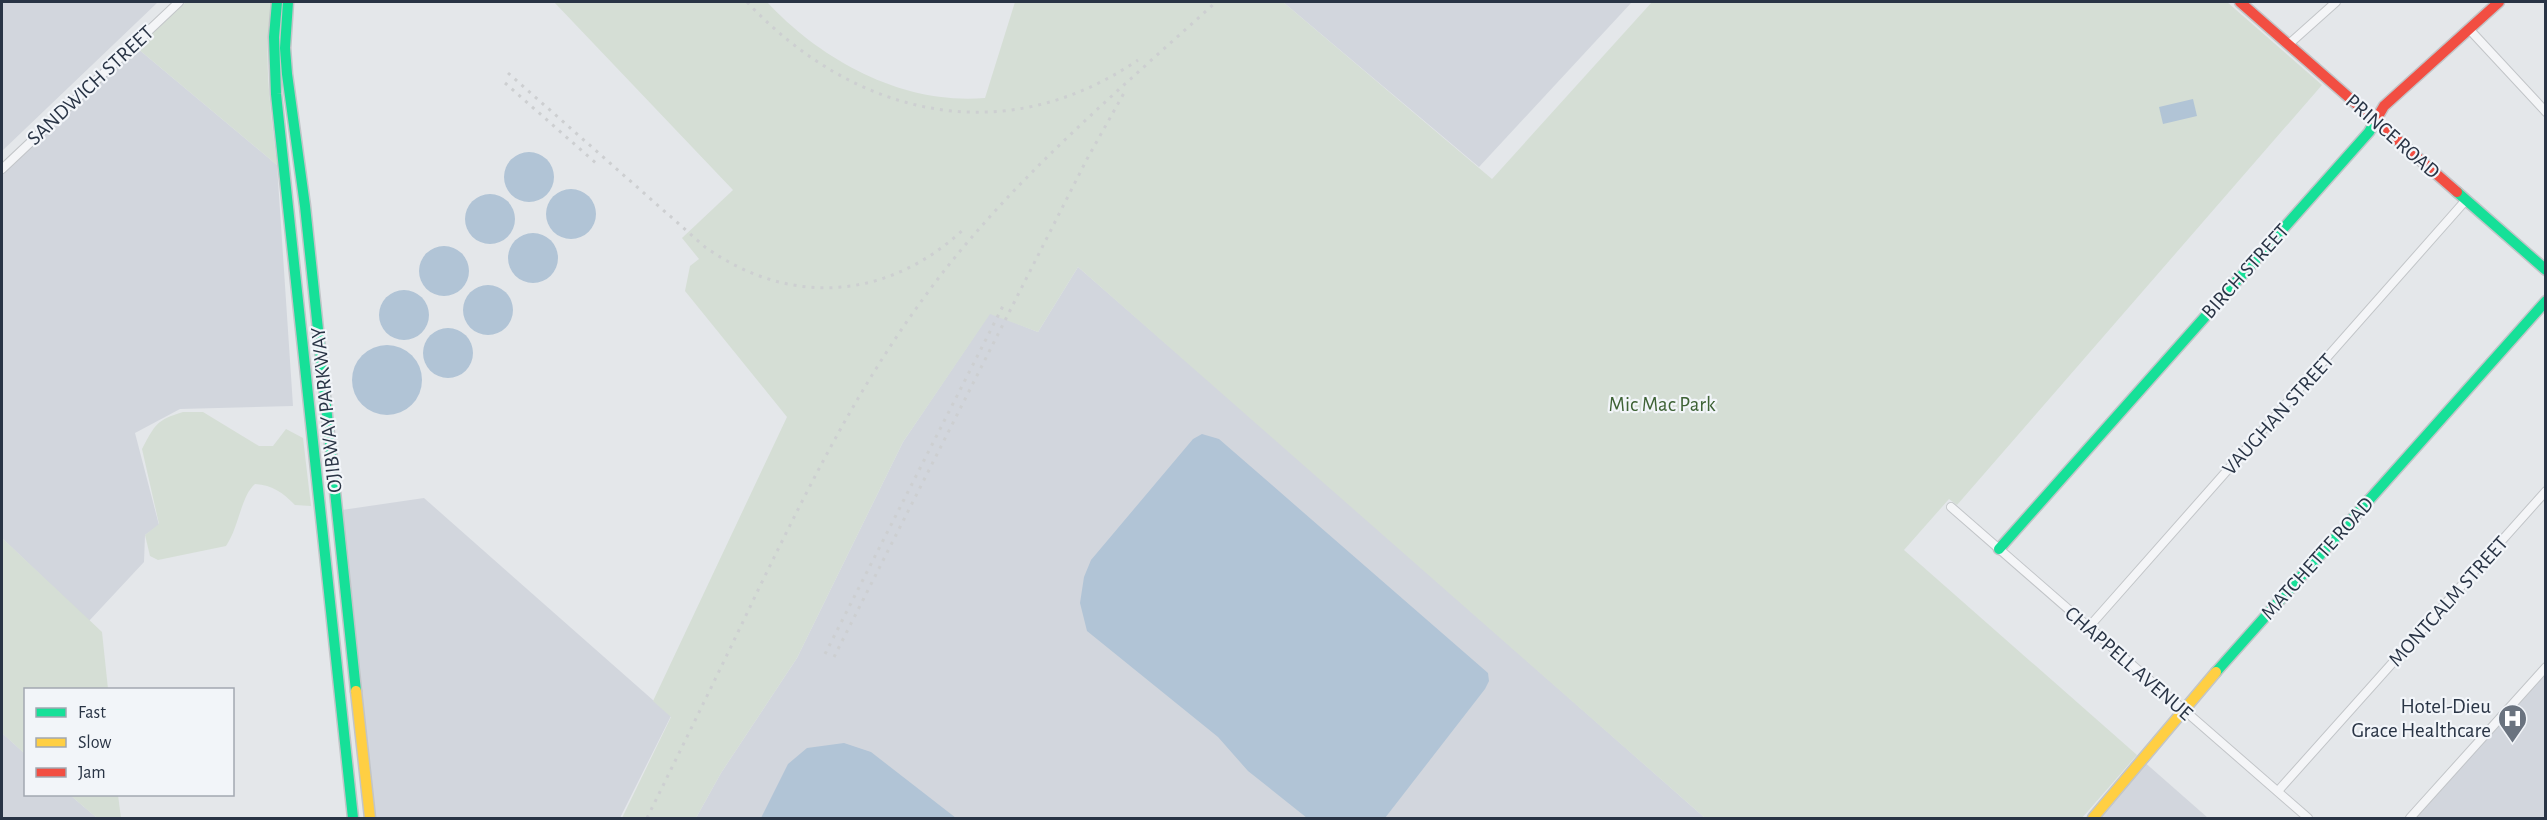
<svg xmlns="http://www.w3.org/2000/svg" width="2547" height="820" viewBox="0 0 2547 820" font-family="'Alegreya Sans',sans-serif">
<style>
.built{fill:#d2d6dd}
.green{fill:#d5ded5}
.water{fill:#b1c4d6}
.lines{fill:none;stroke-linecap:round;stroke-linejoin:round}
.street-casing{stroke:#c2c5c8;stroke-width:10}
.fast-casing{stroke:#c2c5c8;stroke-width:13}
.slow-casing{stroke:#c2c5c8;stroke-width:13}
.jam-casing{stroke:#c2c5c8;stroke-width:13}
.street{stroke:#f4f5f7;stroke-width:8}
.fast{stroke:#16e098;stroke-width:10}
.slow{stroke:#ffcf43;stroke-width:10}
.jam{stroke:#f24e42;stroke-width:10}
.rail{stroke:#cdcfd1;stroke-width:3;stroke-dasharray:3 6;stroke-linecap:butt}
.labels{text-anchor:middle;stroke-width:4.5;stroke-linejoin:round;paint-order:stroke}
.street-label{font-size:21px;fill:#293445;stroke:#f2f5f9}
.park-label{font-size:21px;fill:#3e6235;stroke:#f2f5f9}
.poi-label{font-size:21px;fill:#293445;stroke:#f2f5f9;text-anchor:end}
</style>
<rect width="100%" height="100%" fill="#e4e7ea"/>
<!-- built -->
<g class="built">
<path d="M2,2H158L2,151Z"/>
<path d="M1283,2H1632L1479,167Z"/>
<path d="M137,48L277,165L293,406L180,409L135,433L159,525L145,535L144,562L89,621L2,538V173Z"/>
<path d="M1078,267L1264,429L1705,818H696L721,773L797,658L903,442L990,313L1038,332Z"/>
<path d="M424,498L671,716L620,818H375L342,510Z"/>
<path d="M2545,668V818H2412Z"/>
<path d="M2,733L25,754L26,794L70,795L97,818H2Z"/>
<path d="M2142,760L2208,818H2093Z"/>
</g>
<!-- green -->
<g class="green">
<path d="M186,2H272C262,56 271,110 277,165L137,48Z"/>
<path d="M554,2H767C821,60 902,105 985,98L1015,2H1283L1492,179L1652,2H2227L2322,85L1957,505L1949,499L1904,550L2137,755L2082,818H1705L1078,267L1038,332L990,314L903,442L797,658L721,773L696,818H622L671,717L653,701L787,417L685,291L690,266L699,259L682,238L733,190Z"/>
<path d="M183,412H203L259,446H273L286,429L303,438L311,506L295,505C283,493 273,485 255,484C241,496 239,527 226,546L158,560L150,556L145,535L159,524L142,449C155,425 156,420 183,412Z"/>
<path d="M2,538L102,632L108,689L26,690L25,754L2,733Z"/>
<path d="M70,795H118L121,818H97Z"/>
</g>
<!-- water -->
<g class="water">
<path d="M2193,99L2197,116L2163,124L2159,107Z"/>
<circle cx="529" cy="177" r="25"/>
<circle cx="571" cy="214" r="25"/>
<circle cx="490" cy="219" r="25"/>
<circle cx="533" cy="258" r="25"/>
<circle cx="444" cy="271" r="25"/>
<circle cx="488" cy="310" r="25"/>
<circle cx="404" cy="315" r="25"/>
<circle cx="448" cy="353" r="25"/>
<circle cx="387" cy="380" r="35"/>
<path d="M1202,434L1219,439L1488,673L1489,681L1485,689L1385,818H1307L1248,771L1218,737L1087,631L1080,603L1084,577L1091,560L1193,439Z"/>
<path d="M844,743L871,752L956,818H761L788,764L807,748Z"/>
</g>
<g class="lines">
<defs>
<g id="street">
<path d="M2469,29L2546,112"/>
<path d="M2289,44L2336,2"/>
<path d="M2,169L179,2"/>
<path d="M1951,507L2308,818"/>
<path d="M2088,628L2466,200"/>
<path d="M2278,791L2546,491"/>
<path d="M2410,818L2546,667"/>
</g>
<g id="fast">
<path d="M277,2L274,37L276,94L353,818"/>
<path d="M288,2L285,48L287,74L305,206L356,691"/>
<path d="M2457,192L2546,270"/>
<path d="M1999,549L2369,132L2377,118"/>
<path d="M2216,672L2546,301"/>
</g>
<g id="slow">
<path d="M356,691L370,818"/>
<path d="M2093,818L2216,672"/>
</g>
<g id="jam">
<path d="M2240,2L2457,192"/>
<path d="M2377,118L2384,106L2499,2"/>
</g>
</defs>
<!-- street casing -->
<use href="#street" class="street-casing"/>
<!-- fast casing -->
<use href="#fast" class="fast-casing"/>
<!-- slow casing -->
<use href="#slow" class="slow-casing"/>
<!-- jam casing -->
<use href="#jam" class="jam-casing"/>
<!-- street -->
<use href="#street" class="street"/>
<!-- fast -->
<use href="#fast" class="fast"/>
<!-- slow -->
<use href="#slow" class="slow"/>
<!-- jam -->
<use href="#jam" class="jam"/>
<!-- rail -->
<g class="rail">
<path d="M747,2C854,116 1003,152 1138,60"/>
<path d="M508,73L705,247C791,308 890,300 966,227"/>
<path d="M505,83L597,164"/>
<path d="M825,654L1004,304"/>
<path d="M834,657L1087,159L1124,93"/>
<path d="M647,818C685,741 723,664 760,586C813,478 861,381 934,284C1014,178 1118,91 1216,2"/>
</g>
</g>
<!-- icons -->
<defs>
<symbol id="hospital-pin" viewBox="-11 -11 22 30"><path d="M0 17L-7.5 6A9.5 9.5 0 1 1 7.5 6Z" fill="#6a737f" stroke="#f2f5f9"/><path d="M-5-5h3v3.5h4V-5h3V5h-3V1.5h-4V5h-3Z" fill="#fff"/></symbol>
</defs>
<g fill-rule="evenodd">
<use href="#hospital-pin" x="2496" y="702" width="33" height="45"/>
</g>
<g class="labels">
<!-- street labels -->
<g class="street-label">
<text transform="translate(90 85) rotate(-43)" y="7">SANDWICH STREET</text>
<text transform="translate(2393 136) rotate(41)" y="7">PRINCE ROAD</text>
<text transform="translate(2245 271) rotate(-48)" y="7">BIRCH STREET</text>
<text transform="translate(326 410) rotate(-96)" y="7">OJIBWAY PARKWAY</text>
<text transform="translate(2278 414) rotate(-48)" y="7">VAUGHAN STREET</text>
<text transform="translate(2317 558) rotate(-48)" y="7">MATCHETTE ROAD</text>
<text transform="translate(2448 601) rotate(-48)" y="7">MONTCALM STREET</text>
<text transform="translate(2129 663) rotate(41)" y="7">CHAPPELL AVENUE</text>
</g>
<!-- park labels -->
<g class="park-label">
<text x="1662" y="411">Mic Mac Park</text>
</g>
<!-- poi labels -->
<g class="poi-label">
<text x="2491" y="713">Hotel-Dieu<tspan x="2491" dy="24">Grace Healthcare</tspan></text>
</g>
</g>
<!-- border -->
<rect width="2547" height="820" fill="none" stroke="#293445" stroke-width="6"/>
<!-- legend -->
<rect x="24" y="688" width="210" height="108" fill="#f2f5f9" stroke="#a2a8b1" stroke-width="1.5"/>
<rect x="36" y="708" width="30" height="9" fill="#16e098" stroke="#a2a8b1" stroke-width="1.5"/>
<text x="78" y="718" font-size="18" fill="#293445">Fast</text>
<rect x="36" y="738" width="30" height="9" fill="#ffcf43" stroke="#a2a8b1" stroke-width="1.5"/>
<text x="78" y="748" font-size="18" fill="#293445">Slow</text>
<rect x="36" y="768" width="30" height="9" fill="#f24e42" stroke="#a2a8b1" stroke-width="1.5"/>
<text x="78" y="778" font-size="18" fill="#293445">Jam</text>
</svg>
